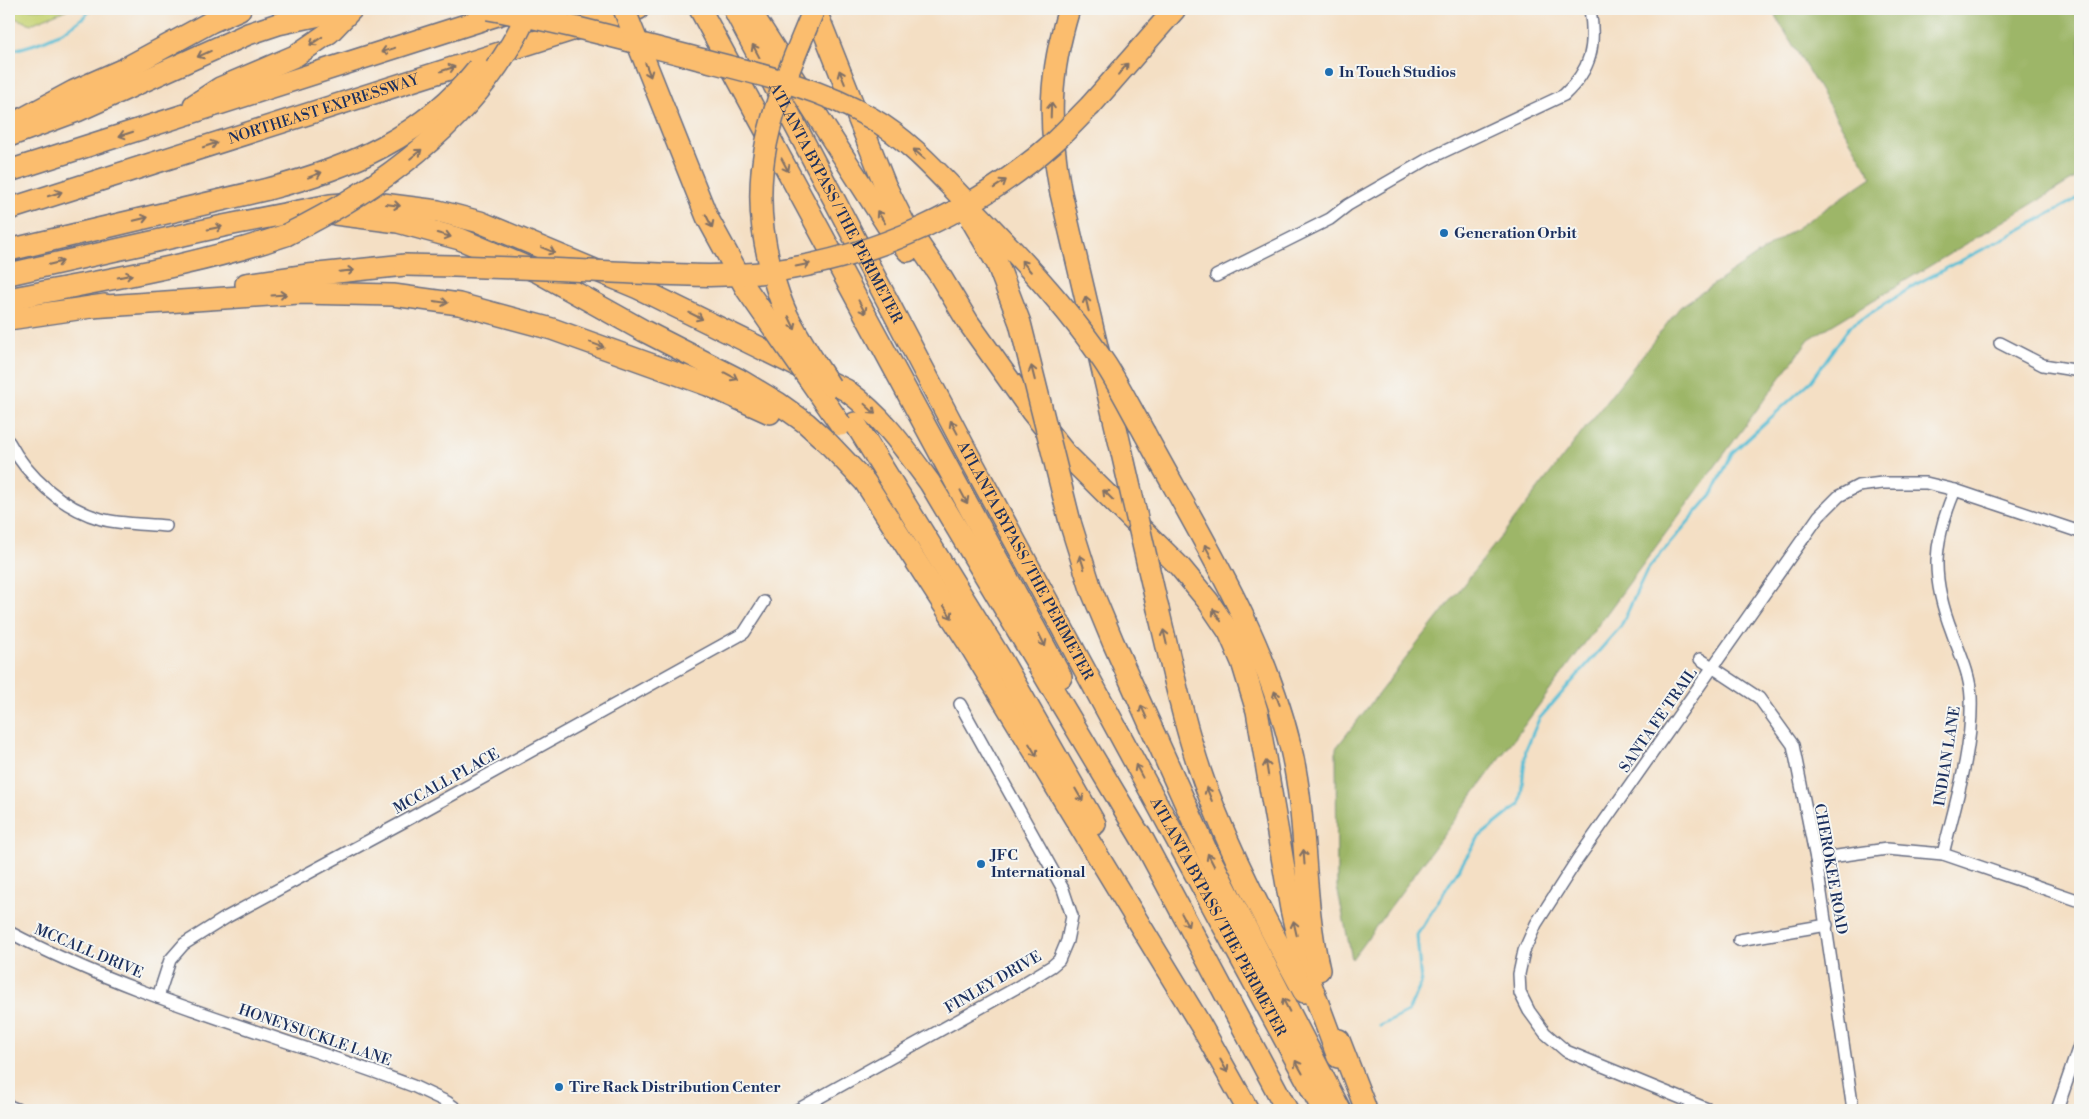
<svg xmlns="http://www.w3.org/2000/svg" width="2089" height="1119" viewBox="0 0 2089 1119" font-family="'Libre Bodoni',serif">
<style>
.green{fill:#c7d476;stroke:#71826a}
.forest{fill:#9db667;stroke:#5c7262}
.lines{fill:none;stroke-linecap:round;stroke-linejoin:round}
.stream{stroke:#57bed5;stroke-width:3}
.street-casing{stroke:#676d82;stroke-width:14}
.highway-casing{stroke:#676d82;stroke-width:24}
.street{stroke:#fff;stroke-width:11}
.highway{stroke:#fbbd6e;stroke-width:21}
.highway-bridge-casing{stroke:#676d82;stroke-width:24;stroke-linecap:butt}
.highway-bridge{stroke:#fbbd6e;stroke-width:21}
.oneway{stroke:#806f65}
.poi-dot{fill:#1f6fb2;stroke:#f6f6f2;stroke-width:2}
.labels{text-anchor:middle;stroke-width:4;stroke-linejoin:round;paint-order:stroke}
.poi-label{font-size:15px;font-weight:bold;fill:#1b2f5e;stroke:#f6f6f2;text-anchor:start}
.street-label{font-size:15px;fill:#1b2f5e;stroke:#f6f6f2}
</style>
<rect width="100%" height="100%" fill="#f6f6f2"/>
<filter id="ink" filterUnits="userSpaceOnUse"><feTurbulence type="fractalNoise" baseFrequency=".02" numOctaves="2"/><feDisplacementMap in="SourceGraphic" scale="10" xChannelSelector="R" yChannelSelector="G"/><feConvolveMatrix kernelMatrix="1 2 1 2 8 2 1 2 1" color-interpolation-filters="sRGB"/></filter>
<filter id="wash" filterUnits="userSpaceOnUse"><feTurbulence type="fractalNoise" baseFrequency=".0096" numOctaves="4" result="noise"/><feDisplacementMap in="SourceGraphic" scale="20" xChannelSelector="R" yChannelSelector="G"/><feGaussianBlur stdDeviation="1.12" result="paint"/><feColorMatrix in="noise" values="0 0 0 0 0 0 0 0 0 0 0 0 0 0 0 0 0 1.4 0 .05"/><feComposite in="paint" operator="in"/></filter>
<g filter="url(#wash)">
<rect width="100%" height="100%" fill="#f4dfc4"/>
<!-- green -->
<path class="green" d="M9,9H68L31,24L9,16Z"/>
<!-- forest -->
<path class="forest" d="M1791,9H2080V175L1809,339L1352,959L1337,887L1336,748L1680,307L1872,177L1775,15Z"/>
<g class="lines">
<!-- stream -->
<g class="stream">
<path d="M9,51C41,44 69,33 92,9"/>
<path d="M1380,1026L1408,1012L1421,984L1417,935L1479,837L1520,804L1526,749L1539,719L1621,626L1647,570L1713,493L1732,453L1811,381L1850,326L1920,282L2018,231L2080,197"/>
</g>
</g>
</g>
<g filter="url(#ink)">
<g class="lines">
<defs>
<g id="street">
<path d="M1216,276L1330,219L1348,205L1428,159L1564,95C1592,69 1596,45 1590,9"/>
<path d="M2000,343L2043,365L2080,371"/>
<path d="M9,442C27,476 62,508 101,519C118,524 147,524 166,526"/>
<path d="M1700,659L1759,698L1793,745L1816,859L1853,1110"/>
<path d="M1943,854C1955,804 1973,750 1971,697C1970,674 1960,654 1952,632C1931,578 1932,544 1955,490"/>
<path d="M1816,859L1887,849L1943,854L2080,901"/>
<path d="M9,932C136,999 278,1035 413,1086L447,1102L458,1110"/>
<path d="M1739,940L1827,925"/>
<path d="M158,997L170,960L184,944L227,917L405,821L744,633L764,602"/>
<path d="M9,1106L19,1110"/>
<path d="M797,1110L1016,988L1052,966L1059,960L1067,941L1072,916L1063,889L960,704"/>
<path d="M1710,1110L1566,1051L1545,1033L1529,1011L1520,993L1519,974L1524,951L1536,924L1577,860L1819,516L1839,496L1858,486L1882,483H1926L1955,490L2080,532"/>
<path d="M2057,1110L2080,1043"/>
</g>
<g id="highway">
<path d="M700,9L1061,677"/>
<path id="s1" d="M734,9L970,458L1323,1110"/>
<path d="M749,9L889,228L908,251"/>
<path d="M815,9L885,185L904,223L939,274L968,322L1032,412L1065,453L1180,567L1208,601L1229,632L1242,662L1257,711L1291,909L1299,944L1310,982L1338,1057"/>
<path d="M1069,9C1049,74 1048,121 1060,189L1122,453"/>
<path d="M194,105L220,88L295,56L330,32L352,9"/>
<path d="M1091,105L1175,9"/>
<path d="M22,119L74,91L124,69L211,22L240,9"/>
<path d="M9,136L77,111L248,34L278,24L348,9"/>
<path d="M9,171L513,10"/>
<path id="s2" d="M9,209L638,9"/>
<path d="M335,214L398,222L460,239L538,272L644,331L738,379L778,403L806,423L828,443L865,482L971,647L1200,1024L1248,1110"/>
<path d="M9,250L268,189"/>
<path d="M9,274L223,226L330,205L367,202L438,211L480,222L638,288L846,390C883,417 903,446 930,483L1146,846"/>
<path d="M246,284L308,275L405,265"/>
<path d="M9,299C102,280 196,266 286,235"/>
<path d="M91,307L299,293L393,295L459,304L552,329L708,385L770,413"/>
<path d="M9,319L105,305"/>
<path d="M855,423L1001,659L1095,824"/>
<path d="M1145,434C1199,534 1263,633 1290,745C1308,818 1302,896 1319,970"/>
<path d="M1070,522L1091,589L1113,642L1207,852L1340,1110"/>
<path d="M1158,609C1172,667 1184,726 1204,782C1231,855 1267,924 1304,992"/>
<path d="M1140,834L1287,1110"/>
<path d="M1339,1040L1365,1107"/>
</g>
</defs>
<!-- street casing -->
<use href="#street" class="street-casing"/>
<!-- highway casing -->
<use href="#highway" class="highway-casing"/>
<!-- street -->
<use href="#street" class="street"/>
<!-- highway -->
<use href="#highway" class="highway"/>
<defs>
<g id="highway-bridge">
<path d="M488,9C557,21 625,40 692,57C754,73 816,86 871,118C908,139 937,172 967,203C1016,253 1067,306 1106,365C1120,387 1132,411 1145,434"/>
<path d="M624,9L707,217L747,290L841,425"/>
<path d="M814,9C777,99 743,169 771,268C776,288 783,310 794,328C805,348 818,367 830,386"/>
<path d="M268,189C350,168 424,136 478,68"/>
<path d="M971,219L997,263L1020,323L1070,522"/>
<path d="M286,235C376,191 460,131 512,43C519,32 524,20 529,9"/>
<path d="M405,265C474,266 543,269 613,272C667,274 722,279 775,271C878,256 976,211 1053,143C1066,131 1078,118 1091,105"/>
<path d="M1122,453L1158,609"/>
</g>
</defs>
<!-- highway-bridge casing -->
<use href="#highway-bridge" class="highway-bridge-casing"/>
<!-- highway-bridge -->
<use href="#highway-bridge" class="highway-bridge"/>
</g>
<!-- one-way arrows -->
<defs><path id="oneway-shaft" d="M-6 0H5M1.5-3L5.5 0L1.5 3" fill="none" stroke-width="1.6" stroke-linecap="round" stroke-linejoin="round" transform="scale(1.25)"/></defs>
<g class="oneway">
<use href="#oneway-shaft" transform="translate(316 41) rotate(146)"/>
<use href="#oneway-shaft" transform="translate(388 50) rotate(162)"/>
<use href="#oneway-shaft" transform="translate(756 51) rotate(-118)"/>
<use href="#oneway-shaft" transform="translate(204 54) rotate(156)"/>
<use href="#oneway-shaft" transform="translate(448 69) rotate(-18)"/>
<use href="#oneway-shaft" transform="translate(1123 69) rotate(-49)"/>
<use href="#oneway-shaft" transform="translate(648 70) rotate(69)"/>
<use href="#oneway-shaft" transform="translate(842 77) rotate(-112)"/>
<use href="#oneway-shaft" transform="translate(1051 110) rotate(-88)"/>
<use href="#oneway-shaft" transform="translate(126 134) rotate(162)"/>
<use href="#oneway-shaft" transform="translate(210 145) rotate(-18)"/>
<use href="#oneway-shaft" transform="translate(416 154) rotate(-39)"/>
<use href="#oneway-shaft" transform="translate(919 154) rotate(-139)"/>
<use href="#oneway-shaft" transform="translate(785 165) rotate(62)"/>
<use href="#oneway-shaft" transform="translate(315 175) rotate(-21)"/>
<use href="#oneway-shaft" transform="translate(1000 184) rotate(-33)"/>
<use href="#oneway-shaft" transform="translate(55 194) rotate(-18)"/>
<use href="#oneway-shaft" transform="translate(393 205) rotate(7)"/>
<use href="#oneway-shaft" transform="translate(881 217) rotate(-123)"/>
<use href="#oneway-shaft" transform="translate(141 219) rotate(-13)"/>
<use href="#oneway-shaft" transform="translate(709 221) rotate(63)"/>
<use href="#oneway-shaft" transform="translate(215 228) rotate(-12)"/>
<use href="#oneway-shaft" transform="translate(444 235) rotate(15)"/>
<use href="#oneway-shaft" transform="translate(548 250) rotate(23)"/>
<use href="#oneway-shaft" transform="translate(56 263) rotate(-13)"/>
<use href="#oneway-shaft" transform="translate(803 265) rotate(-11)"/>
<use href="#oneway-shaft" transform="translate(1026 266) rotate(-130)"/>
<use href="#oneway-shaft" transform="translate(347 271) rotate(-6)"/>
<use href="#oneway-shaft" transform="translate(125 276) rotate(-11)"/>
<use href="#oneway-shaft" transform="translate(279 295) rotate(-4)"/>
<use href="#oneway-shaft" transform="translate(441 302) rotate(8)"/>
<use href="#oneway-shaft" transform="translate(1087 304) rotate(-103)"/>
<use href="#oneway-shaft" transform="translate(862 307) rotate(62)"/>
<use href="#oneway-shaft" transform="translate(696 316) rotate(26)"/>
<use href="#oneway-shaft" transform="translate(792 323) rotate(64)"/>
<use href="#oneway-shaft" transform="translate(597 345) rotate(20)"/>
<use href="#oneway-shaft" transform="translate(1033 373) rotate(-104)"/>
<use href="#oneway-shaft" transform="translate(731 376) rotate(28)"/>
<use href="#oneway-shaft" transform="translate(870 409) rotate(43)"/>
<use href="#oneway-shaft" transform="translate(954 427) rotate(-118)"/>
<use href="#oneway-shaft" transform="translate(1108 495) rotate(-135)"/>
<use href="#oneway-shaft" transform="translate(964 497) rotate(62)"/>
<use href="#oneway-shaft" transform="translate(1208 551) rotate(-118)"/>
<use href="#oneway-shaft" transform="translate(1082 562) rotate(-108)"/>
<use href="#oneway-shaft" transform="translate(948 612) rotate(57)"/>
<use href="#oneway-shaft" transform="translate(1217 615) rotate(-123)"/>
<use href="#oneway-shaft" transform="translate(1165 637) rotate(-103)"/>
<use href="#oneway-shaft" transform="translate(1042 640) rotate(63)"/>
<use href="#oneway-shaft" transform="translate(1277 698) rotate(-111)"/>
<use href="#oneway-shaft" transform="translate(1144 712) rotate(-114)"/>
<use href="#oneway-shaft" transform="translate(1033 750) rotate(59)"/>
<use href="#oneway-shaft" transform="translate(1267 768) rotate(-99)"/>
<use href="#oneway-shaft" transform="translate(1139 771) rotate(-118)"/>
<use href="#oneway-shaft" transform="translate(1209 794) rotate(-112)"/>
<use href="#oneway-shaft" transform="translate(1079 795) rotate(60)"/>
<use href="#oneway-shaft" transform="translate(1304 857) rotate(-94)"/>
<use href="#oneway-shaft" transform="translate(1211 860) rotate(-117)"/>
<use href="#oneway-shaft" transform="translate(1185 920) rotate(62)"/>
<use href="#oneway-shaft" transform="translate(1295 928) rotate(-103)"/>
<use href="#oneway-shaft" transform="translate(1286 1005) rotate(-117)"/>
<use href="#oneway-shaft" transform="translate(1224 1066) rotate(61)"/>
<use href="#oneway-shaft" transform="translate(1299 1067) rotate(-119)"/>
</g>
</g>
<!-- markers -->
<g class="poi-dot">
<circle cx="1329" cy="72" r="5"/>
<circle cx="1444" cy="233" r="5"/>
<circle cx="981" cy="864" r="5"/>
<circle cx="559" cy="1087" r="5"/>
</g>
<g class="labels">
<!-- poi labels -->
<g class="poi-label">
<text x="1339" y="77">In Touch Studios</text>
<text x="1454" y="238">Generation Orbit</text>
<text x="991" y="860">JFC<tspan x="991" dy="17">International</tspan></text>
<text x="569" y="1092">Tire Rack Distribution Center</text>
</g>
<!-- street labels -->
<g class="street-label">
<text dy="5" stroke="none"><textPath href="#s2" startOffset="330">NORTHEAST EXPRESSWAY</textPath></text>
<text dy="5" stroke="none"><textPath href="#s1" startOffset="219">ATLANTA BYPASS / THE PERIMETER</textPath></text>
<text dy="5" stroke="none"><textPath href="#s1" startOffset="624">ATLANTA BYPASS / THE PERIMETER</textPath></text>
<text transform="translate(1658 720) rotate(-55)" y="5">SANTA FE TRAIL</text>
<text transform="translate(1947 756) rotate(-81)" y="5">INDIAN LANE</text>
<text transform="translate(446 781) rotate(-29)" y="5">MCCALL PLACE</text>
<text transform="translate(1831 869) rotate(80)" y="5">CHEROKEE ROAD</text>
<text dy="5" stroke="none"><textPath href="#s1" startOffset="1029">ATLANTA BYPASS / THE PERIMETER</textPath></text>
<text transform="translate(89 951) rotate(23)" y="5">MCCALL DRIVE</text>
<text transform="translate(993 982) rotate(-30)" y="5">FINLEY DRIVE</text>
<text transform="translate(315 1035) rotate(19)" y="5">HONEYSUCKLE LANE</text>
</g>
</g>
<!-- margin -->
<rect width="2089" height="1119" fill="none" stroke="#f6f6f2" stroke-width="30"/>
</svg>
